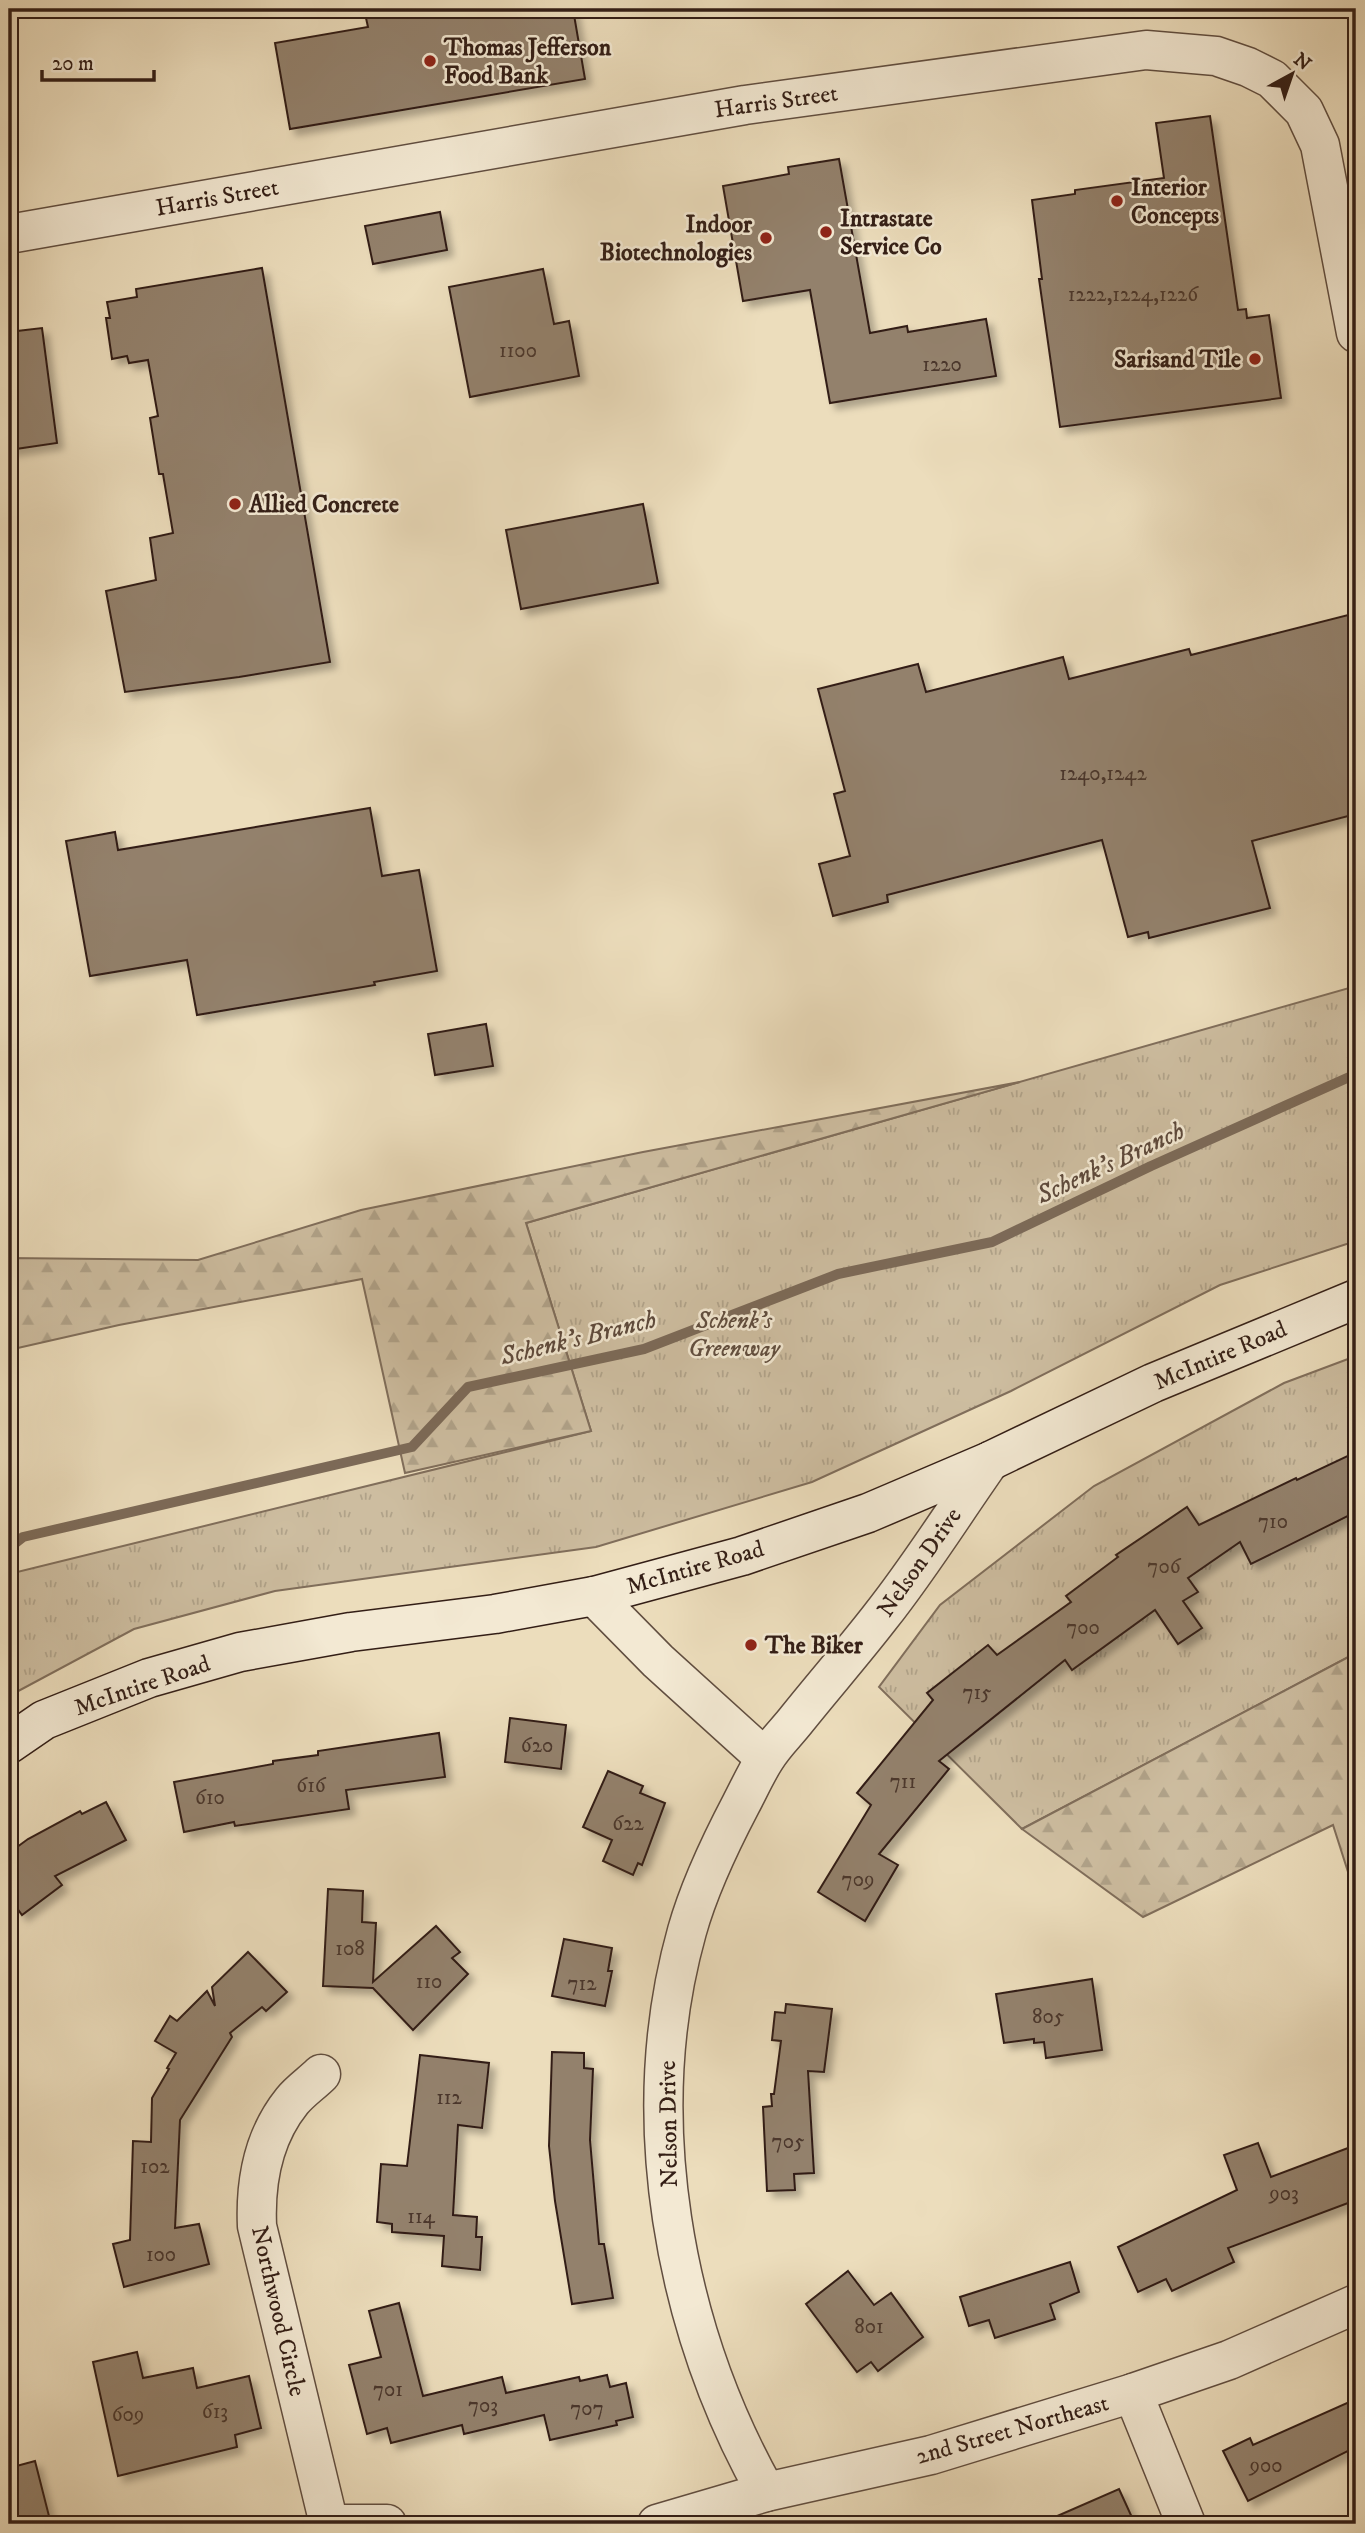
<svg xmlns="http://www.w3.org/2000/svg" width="1365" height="2533" viewBox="0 0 1365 2533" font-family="'IM FELL DW Pica',serif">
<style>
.grass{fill:url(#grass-tufts);stroke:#806e5b;stroke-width:2}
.forest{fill:url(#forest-firs);stroke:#806e5b;stroke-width:2}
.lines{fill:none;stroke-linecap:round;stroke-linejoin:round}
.stream{stroke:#7c6a58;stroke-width:10}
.building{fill:#93816c;stroke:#331e16;stroke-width:2;filter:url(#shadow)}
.minor-casing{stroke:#614e40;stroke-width:41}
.tertiary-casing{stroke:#614e40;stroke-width:41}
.secondary-casing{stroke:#331e16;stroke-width:41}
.minor{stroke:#f3e9d3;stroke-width:38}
.tertiary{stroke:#f3e9d3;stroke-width:38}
.secondary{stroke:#f3e9d3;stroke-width:38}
.poi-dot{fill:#8f2418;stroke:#f3e9d3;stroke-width:2.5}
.labels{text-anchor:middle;stroke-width:5;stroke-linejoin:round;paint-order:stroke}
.number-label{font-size:21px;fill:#4b372c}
.poi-label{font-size:24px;font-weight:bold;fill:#331e16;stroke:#f3e9d3;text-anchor:start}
.street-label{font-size:24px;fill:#331e16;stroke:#f3e9d3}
.park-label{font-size:24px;font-style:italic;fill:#614e3f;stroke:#f3e9d3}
.water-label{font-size:26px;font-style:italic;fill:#5e4a3c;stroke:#f3e9d3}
</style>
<defs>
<pattern id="grass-tufts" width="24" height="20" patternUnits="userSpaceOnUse" patternTransform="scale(1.75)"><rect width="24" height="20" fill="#cdbda0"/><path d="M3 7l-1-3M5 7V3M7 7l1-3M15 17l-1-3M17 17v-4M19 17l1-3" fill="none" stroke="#b0a289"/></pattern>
<pattern id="forest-firs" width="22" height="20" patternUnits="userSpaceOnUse" patternTransform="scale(1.75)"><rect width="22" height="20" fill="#cdbda0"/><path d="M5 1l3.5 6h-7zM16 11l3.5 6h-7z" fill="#b0a289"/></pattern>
<filter id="shadow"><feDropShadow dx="6" dy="6" stdDeviation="3.5" flood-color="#0004"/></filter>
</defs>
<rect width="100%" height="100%" fill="#ecddbc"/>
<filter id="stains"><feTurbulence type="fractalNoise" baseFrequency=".00286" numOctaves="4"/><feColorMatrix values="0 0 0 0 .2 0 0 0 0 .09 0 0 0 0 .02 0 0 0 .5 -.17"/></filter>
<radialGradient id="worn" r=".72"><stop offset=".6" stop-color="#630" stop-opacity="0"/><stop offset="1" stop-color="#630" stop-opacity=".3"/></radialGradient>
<!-- grass -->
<g class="grass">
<path d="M1356,986V1241L1220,1285L1011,1391L812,1482L596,1547L275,1591L134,1629L9,1696V1574L591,1431L526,1223Z"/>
<path d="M1356,1356V1653L1022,1829L879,1687L940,1605L1094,1486L1284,1383Z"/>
</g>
<!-- forest -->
<g class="forest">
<path d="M1020,1082L526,1223L591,1431L405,1473L362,1279L119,1325L9,1350V1258L198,1260L361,1210L643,1152Z"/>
<path d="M1356,1653V1897L1333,1825L1143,1917L1022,1829Z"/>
</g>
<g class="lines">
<!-- stream -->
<path class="stream" d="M9,1548L23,1537L412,1447L468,1387L644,1349L838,1274L992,1242L1151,1166L1356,1074"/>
</g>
<!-- building -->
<g class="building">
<path d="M364,9H573L585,79L290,129L275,43L368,27Z"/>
<path d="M1210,116L1238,310L1246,309L1247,318L1269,315L1281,398L1060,427L1039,279H1042L1032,200L1075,194V190L1164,178L1156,123Z"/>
<path d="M839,159L870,333L907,326L908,332L986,319L996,376L830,403L810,290L743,301L723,186L789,174L788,167Z"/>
<path d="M440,212L447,250L373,264L365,226Z"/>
<path d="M262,268L330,662L239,677L125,692L106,591L156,580L150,538L173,533L163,474H159L150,418L158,416L148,360L129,363L127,356L112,359L106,318H110L107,302L137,297L136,289Z"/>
<path d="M543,269L554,324L569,321L579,376L470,397L449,287Z"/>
<path d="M42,328L57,443L9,450V332Z"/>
<path d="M643,504L658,583L521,609L506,530Z"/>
<path d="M1356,613V814L1252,841L1270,908L1149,938L1148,932L1128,937L1102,840L887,895L888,902L833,916L819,864L850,856L834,794L845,791L818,689L918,664L926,692L1063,657L1069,679L1189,649L1191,655Z"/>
<path d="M370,808L382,876L419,870L437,971L374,982L375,985L197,1015L187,960L90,976L66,841L115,832L118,850Z"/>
<path d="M486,1024L493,1066L435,1075L428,1034Z"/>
<path d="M1356,1452V1512L1251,1564L1240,1542L1188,1578L1198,1592L1183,1601L1202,1628L1178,1644L1155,1610L1072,1670L1065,1660L939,1761L949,1769L879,1854L898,1865L865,1921L818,1892L871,1805L857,1793L933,1700L927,1693L988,1645L997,1655L1071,1602L1066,1596L1118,1557L1116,1555L1187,1507L1199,1525L1296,1478L1297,1480Z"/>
<path d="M510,1718L566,1725L561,1769L505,1762Z"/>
<path d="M439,1733L445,1777L346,1790L349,1809L235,1826L234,1822L184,1832L174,1782L273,1764V1761L318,1755V1751Z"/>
<path d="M608,1771L643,1786L640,1793L665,1803L642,1865L638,1863L633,1875L603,1861L612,1840L583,1827Z"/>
<path d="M106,1802L126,1840L55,1876L62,1885L22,1915L9,1897V1853L28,1839L80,1811L82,1814Z"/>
<path d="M328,1889L363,1891L362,1922L376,1923L373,1982L436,1926L460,1952L452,1958L468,1974L413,2030L373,1988L323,1986Z"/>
<path d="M564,1939L612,1948L608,1971H612L605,2006L552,1996Z"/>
<path d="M248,1952L287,1992L266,2011L262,2007L230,2033L232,2037L180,2120L175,2228L199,2224L209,2264L124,2287L113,2244L130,2240L133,2141L151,2142L152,2098L169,2069L167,2068L176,2053L155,2041L170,2016L177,2021L207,1991L215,2006L212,1987Z"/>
<path d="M1092,1979L1102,2050L1046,2058L1044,2042L1034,2043V2039L1004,2043L996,1994Z"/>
<path d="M786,2004L832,2009L824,2072L808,2071L814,2173L794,2174L795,2190L767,2191L763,2107L772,2106L771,2094H774L781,2041L772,2040L775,2012L785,2013Z"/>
<path d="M552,2052L584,2053V2068L593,2069L590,2140L599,2244H604L613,2298L572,2304L555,2201L549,2146Z"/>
<path d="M420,2055L489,2063L482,2128L458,2125L453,2215L477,2217L476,2237H482L480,2270L442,2266L444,2236L392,2232V2224L377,2222L381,2164L407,2166Z"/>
<path d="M1258,2143L1271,2177L1356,2145V2200L1228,2248L1234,2262L1172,2291L1166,2279L1138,2292L1118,2247L1237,2190L1224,2155Z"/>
<path d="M1070,2262L1079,2292L1050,2304L1055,2319L995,2338L989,2320L969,2326L960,2297Z"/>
<path d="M848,2271L874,2305L891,2293L923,2337L878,2371L871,2362L857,2372L806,2304Z"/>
<path d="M399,2303L423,2396L502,2377L506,2393L579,2377L580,2381L607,2375L610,2387L626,2383L633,2417L616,2421L617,2425L550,2440L544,2415L464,2434L462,2425L391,2443L387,2428L367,2434L349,2365L381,2357L369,2311Z"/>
<path d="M137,2352L143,2378L193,2368L197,2388L249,2376L261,2428L235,2435L237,2447L118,2476L93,2362Z"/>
<path d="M1356,2399V2447L1248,2501L1223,2451L1250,2438L1253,2445Z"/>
<path d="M35,2461L51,2524H9V2468Z"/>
<path d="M1119,2489L1135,2524H1039Z"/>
</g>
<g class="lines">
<defs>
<g id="minor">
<path d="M594,1596L658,1661L765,1758"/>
<path d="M321,2074C312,2083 300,2091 292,2101C263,2137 255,2180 257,2226L329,2524"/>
<path d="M1133,2393L1186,2524"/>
<path d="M766,2492C673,2327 635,2116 687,1931C699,1888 720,1844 741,1804C749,1789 756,1773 765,1759C774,1744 787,1732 797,1719C825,1684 854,1651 881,1616C920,1567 954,1512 990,1461"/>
<path d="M328,2524H387"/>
<path d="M657,2524L766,2492L931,2455L1133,2393L1229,2360L1356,2304"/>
</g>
<path id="tertiary" d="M9,234L745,105L1146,50L1216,56L1248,67L1272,79L1304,111L1320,145L1356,333"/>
<path id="secondary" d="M9,1744L44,1720L149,1678L240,1652L351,1632L495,1614L594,1596L742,1556L868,1513L990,1461L1153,1383L1356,1299"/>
</defs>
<!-- minor casing -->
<use href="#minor" class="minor-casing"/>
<!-- tertiary casing -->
<use href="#tertiary" class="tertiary-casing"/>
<!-- secondary casing -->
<use href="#secondary" class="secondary-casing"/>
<!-- minor -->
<use href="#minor" class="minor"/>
<!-- tertiary -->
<use href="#tertiary" class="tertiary"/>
<!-- secondary -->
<use href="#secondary" class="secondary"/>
</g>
<!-- markers -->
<g class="poi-dot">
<circle cx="430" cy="61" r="7"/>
<circle cx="1117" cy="201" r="7"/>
<circle cx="826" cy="232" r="7"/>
<circle cx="766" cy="238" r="7"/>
<circle cx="1255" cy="359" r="7"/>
<circle cx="235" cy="504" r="7"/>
<circle cx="751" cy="1645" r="7"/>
</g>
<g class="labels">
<!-- number labels -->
<g class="number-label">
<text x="1133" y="301">1222,1224,1226</text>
<text x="518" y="357">1100</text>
<text x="942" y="371">1220</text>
<text x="1103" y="780">1240,1242</text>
<text x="1273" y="1528">710</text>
<text x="1164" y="1573">706</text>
<text x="1083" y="1634">700</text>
<text x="977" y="1699">715</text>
<text x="537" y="1752">620</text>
<text x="903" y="1788">711</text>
<text x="311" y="1792">616</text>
<text x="210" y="1804">610</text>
<text x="628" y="1830">622</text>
<text x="858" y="1886">709</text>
<text x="350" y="1955">108</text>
<text x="429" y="1988">110</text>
<text x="582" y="1990">712</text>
<text x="1048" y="2023">805</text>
<text x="449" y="2104">112</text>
<text x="788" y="2148">705</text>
<text x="155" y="2173">102</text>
<text x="1284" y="2200">903</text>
<text x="421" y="2223">114</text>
<text x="161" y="2261">100</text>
<text x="869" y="2333">801</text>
<text x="388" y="2396">701</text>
<text x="483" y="2412">703</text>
<text x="587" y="2415">707</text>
<text x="215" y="2418">613</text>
<text x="128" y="2421">609</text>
<text x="1266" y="2472">900</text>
</g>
<!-- poi labels -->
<g class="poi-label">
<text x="444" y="55">Thomas Jefferson<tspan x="444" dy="28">Food Bank</tspan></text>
<text x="1131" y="195">Interior<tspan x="1131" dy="28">Concepts</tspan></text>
<text x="840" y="226">Intrastate<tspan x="840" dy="28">Service Co</tspan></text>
<text x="752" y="232" text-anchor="end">Indoor<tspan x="752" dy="28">Biotechnologies</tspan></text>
<text x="1241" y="367" text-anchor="end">Sarisand Tile</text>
<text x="249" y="512">Allied Concrete</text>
<text x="765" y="1653">The Biker</text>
</g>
<!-- street labels -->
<g class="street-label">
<text transform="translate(776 101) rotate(-8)" y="8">Harris Street</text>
<text transform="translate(217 197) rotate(-10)" y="8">Harris Street</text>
<text transform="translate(1220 1355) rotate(-23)" y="8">McIntire Road</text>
<text transform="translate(919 1562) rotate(-55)" y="8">Nelson Drive</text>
<text transform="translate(695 1567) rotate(-16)" y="8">McIntire Road</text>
<text transform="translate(142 1685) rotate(-19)" y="8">McIntire Road</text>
<text transform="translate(668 2124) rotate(-91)" y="8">Nelson Drive</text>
<text transform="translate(279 2311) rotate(77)" y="8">Northwood Circle</text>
<text transform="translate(1012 2429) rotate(-16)" y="8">2nd Street Northeast</text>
</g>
<!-- park labels -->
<g class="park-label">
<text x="734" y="1328">Schenk's<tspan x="734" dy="28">Greenway</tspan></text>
</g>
<!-- water labels -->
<g class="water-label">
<text transform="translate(1110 1162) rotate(-25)" y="9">Schenk's Branch</text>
<text transform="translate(578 1337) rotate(-14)" y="9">Schenk's Branch</text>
</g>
</g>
<!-- margin -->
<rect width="1365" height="2533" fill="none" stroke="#ecddbc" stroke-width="35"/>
<rect x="10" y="10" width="1344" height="2512" fill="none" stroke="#331e16" stroke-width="3.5"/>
<rect x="18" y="18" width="1330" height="2498" fill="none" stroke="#331e16" stroke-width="2"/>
<!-- north arrow -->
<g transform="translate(1292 74) rotate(40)" stroke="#f3e9d3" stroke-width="5" paint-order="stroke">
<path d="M0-5L12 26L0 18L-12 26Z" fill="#331e16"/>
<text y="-10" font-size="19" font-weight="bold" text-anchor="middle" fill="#331e16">N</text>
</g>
<!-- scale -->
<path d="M42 70v10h112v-10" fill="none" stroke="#331e16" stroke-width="3.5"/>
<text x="52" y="70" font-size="21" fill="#331e16" stroke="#f3e9d3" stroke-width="5" paint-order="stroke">20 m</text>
<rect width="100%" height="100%" filter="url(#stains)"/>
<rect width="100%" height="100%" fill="url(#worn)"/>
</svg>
